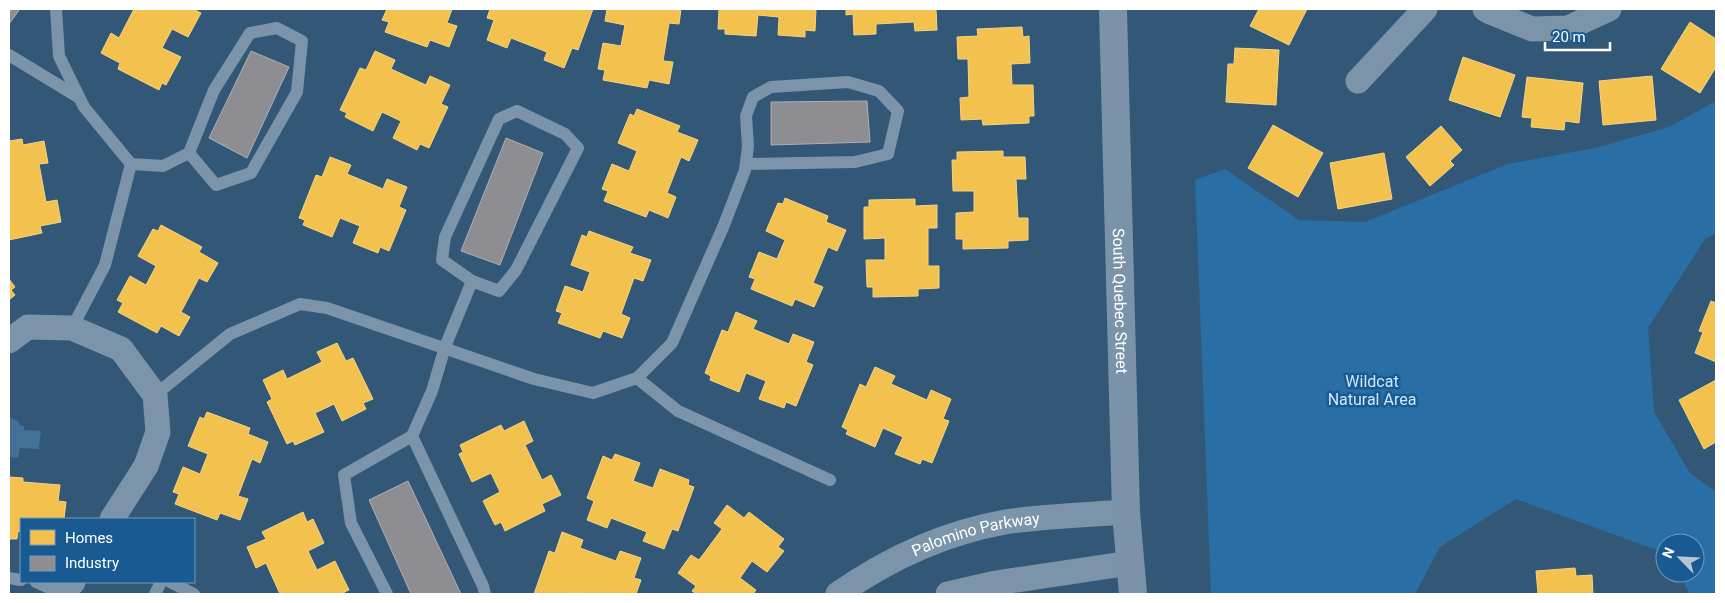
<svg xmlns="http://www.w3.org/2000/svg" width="1725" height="603" viewBox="0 0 1725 603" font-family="Roboto,sans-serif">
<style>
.green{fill:#296fa6}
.water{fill:#427097}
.homes{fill:#f2c14e;stroke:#f6d483}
.industry{fill:#8d8d92;stroke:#afafb3}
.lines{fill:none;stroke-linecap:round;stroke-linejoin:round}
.lane{stroke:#7c94a9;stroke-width:12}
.street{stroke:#7c94a9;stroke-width:25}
.primary{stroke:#7a93a8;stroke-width:28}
.labels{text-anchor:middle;stroke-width:5;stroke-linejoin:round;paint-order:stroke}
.street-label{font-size:16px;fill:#fff;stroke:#185a91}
.park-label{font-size:16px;fill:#cee7fb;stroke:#185a91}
</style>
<rect width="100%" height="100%" fill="#335776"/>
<!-- green -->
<path class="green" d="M1716,101V234L1705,239L1648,328L1654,412L1690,473L1716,492V594H1690L1678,573H1695V543H1665V553L1516,499L1440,547L1415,594H1211L1195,180L1225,169L1299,220L1365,222L1508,164L1595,148L1669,127Z"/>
<!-- water -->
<path class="water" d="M9,417L18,421L20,425L24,426V430L41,431L39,449L20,448L18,458L9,457Z"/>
<!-- homes -->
<g class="homes">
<path d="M134,9H196L195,10L201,13L188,37L172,29L162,48L181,57L166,85L162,83L159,90L118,69L120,63L101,53L111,33L119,38Z"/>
<path d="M387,9H452L447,23L457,26L449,47L430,40L427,47L385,32L389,22L382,20Z"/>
<path d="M490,9H593L578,50L572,48L564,68L544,60L547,52L511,38L507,48L487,40L494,20L487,18Z"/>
<path d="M607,9H681L679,24L669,23L663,61L673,62L669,84L649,80L647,88L603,80L605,70L598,69L603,43L621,46L625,25L605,21Z"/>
<path d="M719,9H816L815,31L805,30V37L778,35L779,17L758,15L756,36L725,34V29H718Z"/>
<path d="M846,9H936L937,30L915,31L914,22L876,24V34L854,35L853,14L846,15Z"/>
<path d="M1259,9H1307L1289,45L1250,26Z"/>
<path d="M1690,22L1716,39V67L1700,93L1661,69Z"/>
<path d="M1022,27L1023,37L1029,36L1030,63L1011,64L1012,85H1033L1034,116H1029V123L983,125L982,119L961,120L960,98L969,97L968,59H958L957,37L978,36L977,29Z"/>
<path d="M1235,48L1279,50L1276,105L1226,102L1228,64H1234Z"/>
<path d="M375,51L395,60L391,69L426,85L430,76L450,85L441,104L448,107L429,148L420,144L417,150L393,138L401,121L382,112L373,131L345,117L347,113L340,110L360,68L366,70Z"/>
<path d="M1463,57L1515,75L1500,117L1449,100Z"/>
<path d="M1652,76L1656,120L1603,125L1599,81Z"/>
<path d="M1527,77L1583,83L1579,123L1565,121L1564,130L1531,127L1532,118L1522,117Z"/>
<path d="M637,109L680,126L677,132L698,140L689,161L681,157L667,193L676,197L668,218L649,210L646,217L604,201L608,191L602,189L612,164L629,171L637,151L618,143L630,114L634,116Z"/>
<path d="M1273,125L1323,153L1298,197L1248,168Z"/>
<path d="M1441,126L1462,150L1450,161L1454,165L1430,186L1406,157Z"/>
<path d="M22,139L23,145L44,141L48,163L39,164L46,202L57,200L61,222L40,226L42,233L9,240V141Z"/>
<path d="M1003,151V157H1025L1026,179H1016L1018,218H1028V240L1008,241V248L963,249V239H956V213L974,212V191H953L952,160H957V152Z"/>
<path d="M1384,153L1392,199L1338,209L1330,163Z"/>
<path d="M330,157L351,165L347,174L383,189L387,179L407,187L399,207L406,210L389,251L380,247L378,253L353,243L360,226L340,218L332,237L303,225L305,220L299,218L316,175L322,177Z"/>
<path d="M785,198L828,216L826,222L846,230L837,251L828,247L813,283L823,287L814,307L795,299L792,306L751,289L755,279L749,277L759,252L777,259L785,240L766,231L778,203L783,204Z"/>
<path d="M915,199V206L937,205V228H928V266H939V288L918,289V296L873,297V287H867L866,260H885V238L864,239V207H869V200Z"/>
<path d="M161,225L202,247L199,252L218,263L207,282L199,278L181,312L190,317L179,336L161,326L157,333L118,312L123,303L117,300L130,276L146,285L156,266L138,256L153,229L158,231Z"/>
<path d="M589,231L633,247L630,253L651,260L643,281L634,278L621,314L630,318L622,338L603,331L600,338L558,323L562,313L556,311L565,286L583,292L590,272L571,265L582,235L587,237Z"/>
<path d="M9,279L15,287L11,290L15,295L9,300Z"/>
<path d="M1711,301L1716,303V362L1695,353L1703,332L1699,331Z"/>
<path d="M736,312L757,321L753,329L789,344L793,334L814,342L806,362L813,365L796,406L786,402L784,408L759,399L766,381L746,373L739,392L710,380L711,376L705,373L722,330L728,332Z"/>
<path d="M337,343L346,361L353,358L373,399L363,403L366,409L342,421L334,404L315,413L324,432L295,445L293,441L287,444L267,402L272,399L263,380L283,370L287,379L322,362L317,352Z"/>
<path d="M875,367L895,376L891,384L927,400L931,390L951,399L943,419L949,421L932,463L922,459L920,464L895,454L903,437L883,428L875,447L846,434L848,430L842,427L860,384L866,387Z"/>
<path d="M1716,380V442L1704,449L1679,400Z"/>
<path d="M207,412L250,428L248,434L268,442L260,463L252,459L238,496L248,499L240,520L220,513L217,520L175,504L179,494L173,492L183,467L200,474L208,454L188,446L200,417L204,419Z"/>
<path d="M524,421L533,441L525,445L542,480L551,475L561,495L542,504L545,511L505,531L501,522L495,525L483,501L500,492L491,473L472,482L459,454L463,452L460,445L501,425L504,431Z"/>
<path d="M615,454L640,463L633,481L653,488L660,469L689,480L688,485L694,487L678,531L672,529L664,549L643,541L647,532L611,518L607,528L587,520L594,501L587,498L603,456L612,460Z"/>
<path d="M9,477L23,478V482L60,485L58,501L66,502L64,519H21V532L18,531L17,539H9Z"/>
<path d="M727,505L744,518L749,512L784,539L778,547L784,551L767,572L752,561L740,578L756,590L753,594H697L692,591L696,586L678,573L691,555L699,560L722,529L714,523Z"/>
<path d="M303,512L307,522L313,519L324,543L308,551L317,570L335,561L349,590L344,592L345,594H280L266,563L256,568L247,547L266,539L262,532Z"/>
<path d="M562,532L583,540L580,548L616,561L620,551L641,558L634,578L641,580L636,594H581L576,592L575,594H534L549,551L555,553Z"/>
<path d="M1575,568L1576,576L1592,575L1593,594H1538L1536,571Z"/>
</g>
<!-- industry -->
<g class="industry">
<path d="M9,9H20L9,24Z"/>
<path d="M251,51L289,67L247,158L209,138Z"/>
<path d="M867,101L870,142L771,145V102Z"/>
<path d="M506,138L543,153L500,265L461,251Z"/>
<path d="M408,481L461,594H411L369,500Z"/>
</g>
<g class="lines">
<!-- lane -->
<g class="lane">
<path d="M56,9L59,56L84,107L131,164L163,166L189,153L214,90L250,33L277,28L302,41L297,92L251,173L216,185L189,153"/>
<path d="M9,55L78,97"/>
<path d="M72,328L105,265L131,164"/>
<path d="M637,378L678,411L830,480"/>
<path d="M155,395L230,334L300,304L327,308L534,379L593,393L637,378L672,343L724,225L745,170L748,146L746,116L753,97L771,87L848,82L879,91L898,111L888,154L855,162L746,164"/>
<path d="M412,436L483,586L485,594"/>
<path d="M9,578L21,580"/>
<path d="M36,582L63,594"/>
<path d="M170,582L194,594"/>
<path d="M155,594L161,582"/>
<path d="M387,594L351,523L344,475L412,436L432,391L445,347L472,281L442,260L445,237L499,119L517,111L565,134L578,148L516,270L499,291L472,281"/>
</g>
<!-- street -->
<g class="street">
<path d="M1485,9L1490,12L1532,29L1568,28L1609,9"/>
<path d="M1358,81L1425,9"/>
<path d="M9,341L28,327L72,328L121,349L155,395L158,432L146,466L112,519"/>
<path d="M62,594L73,582"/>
<path id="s1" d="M838,594C888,559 944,533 1005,522C1045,516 1086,515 1126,512"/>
<path d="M948,594L996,583L1130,563"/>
</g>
<!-- primary -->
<path class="primary" id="s2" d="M1113,9L1126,512L1133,594"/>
</g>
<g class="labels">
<!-- street labels -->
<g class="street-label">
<text dy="6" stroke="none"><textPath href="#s2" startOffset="292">South Quebec Street</textPath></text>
<text dy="6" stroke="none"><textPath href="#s1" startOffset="152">Palomino Parkway</textPath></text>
</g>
<!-- park labels -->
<g class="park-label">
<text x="1372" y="387">Wildcat<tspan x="1372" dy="18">Natural Area</tspan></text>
</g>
</g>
<!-- border -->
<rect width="1725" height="603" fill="none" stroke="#ffffff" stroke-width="20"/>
<!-- legend -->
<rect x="20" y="518" width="175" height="65" fill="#185a91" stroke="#749cbd"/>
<rect x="30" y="530" width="25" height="15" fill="#f2c14e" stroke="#749cbd"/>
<text x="65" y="543" font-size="15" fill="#ffffff">Homes</text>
<rect x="30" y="556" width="25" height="15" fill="#8d8d92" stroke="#749cbd"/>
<text x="65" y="568" font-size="15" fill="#ffffff">Industry</text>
<!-- north arrow -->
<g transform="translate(1680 558) rotate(294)"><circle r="24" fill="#185a91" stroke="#749cbd"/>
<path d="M0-4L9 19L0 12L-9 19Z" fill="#b8c4cf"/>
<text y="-8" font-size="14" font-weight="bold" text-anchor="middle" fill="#ffffff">N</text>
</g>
<!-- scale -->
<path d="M1545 42v8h65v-8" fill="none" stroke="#ffffff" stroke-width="2.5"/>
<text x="1552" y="42" font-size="15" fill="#ffffff" stroke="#185a91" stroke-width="4" paint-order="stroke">20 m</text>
</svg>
